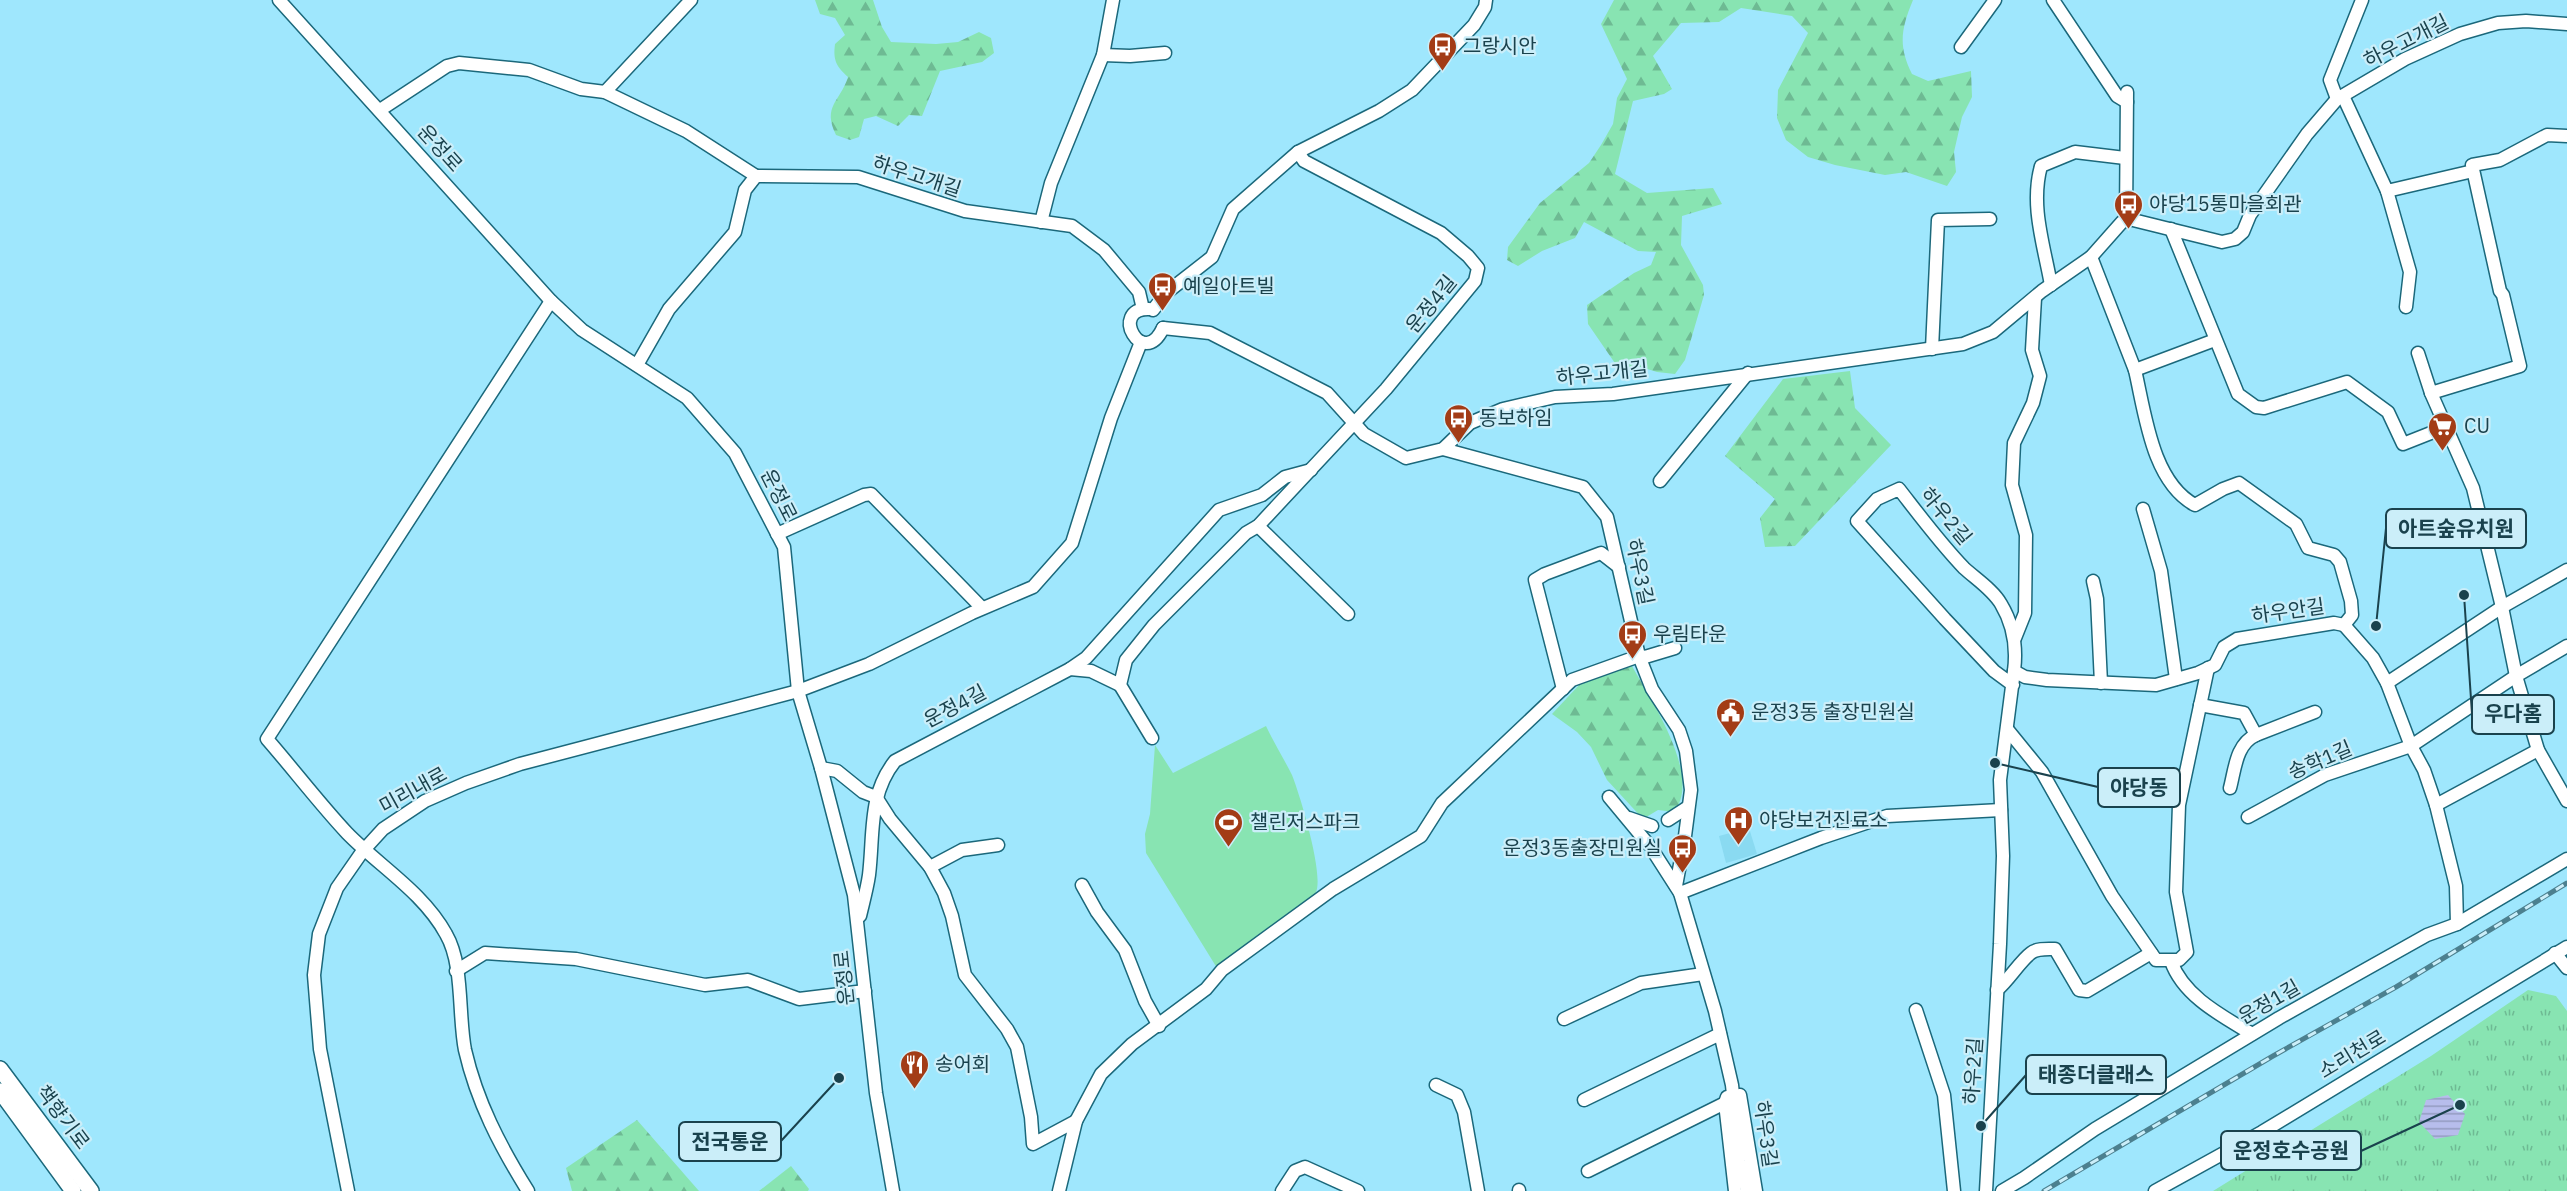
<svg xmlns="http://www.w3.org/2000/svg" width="2567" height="1191" viewBox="0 0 2567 1191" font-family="'IBM Plex Sans','Noto Sans KR',sans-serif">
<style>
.built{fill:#8adaf1}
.forest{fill:url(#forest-firs)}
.park{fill:url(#park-tufts)}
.pitch{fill:#88e4b2}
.water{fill:url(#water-rules)}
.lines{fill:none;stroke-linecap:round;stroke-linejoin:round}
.minor-casing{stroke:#1b687b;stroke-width:15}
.major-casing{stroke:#1b687b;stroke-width:18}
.minor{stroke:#fff;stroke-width:12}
.major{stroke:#fff;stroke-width:15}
.rail-casing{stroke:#4c808f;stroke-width:5}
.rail{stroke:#cbeef9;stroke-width:3;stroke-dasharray:9;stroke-linecap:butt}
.labels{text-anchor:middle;stroke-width:4.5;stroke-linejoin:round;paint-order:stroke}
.street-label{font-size:20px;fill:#1a424d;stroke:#cbeef9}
.poi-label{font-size:20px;fill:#1a424d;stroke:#cbeef9;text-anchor:start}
.leader{fill:none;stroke:#1a424d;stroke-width:2}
.callout-dot{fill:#1a424d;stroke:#cbeef9;stroke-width:2}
.callout{fill:#cbeef9;stroke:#1a424d;stroke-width:2}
.callout-label{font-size:21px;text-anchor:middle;font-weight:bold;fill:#1a424d}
</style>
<defs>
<pattern id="forest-firs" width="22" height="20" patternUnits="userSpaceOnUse" patternTransform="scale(1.5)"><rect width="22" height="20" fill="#88e4b2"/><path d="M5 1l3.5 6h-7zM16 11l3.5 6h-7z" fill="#6eba93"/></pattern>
<pattern id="park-tufts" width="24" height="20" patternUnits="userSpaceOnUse" patternTransform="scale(1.5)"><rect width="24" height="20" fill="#88e4b2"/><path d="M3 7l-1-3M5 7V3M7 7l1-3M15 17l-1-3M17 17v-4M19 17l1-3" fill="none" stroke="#6eba93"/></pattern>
<pattern id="water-rules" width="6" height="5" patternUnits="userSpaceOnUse" patternTransform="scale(1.5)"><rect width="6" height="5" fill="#b7bdec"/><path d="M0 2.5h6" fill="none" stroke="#949bc1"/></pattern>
</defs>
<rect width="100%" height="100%" fill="#9fe7fd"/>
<!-- built -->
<path class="built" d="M1749,828L1757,854L1726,863L1719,836Z"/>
<!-- forest -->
<g class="forest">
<path d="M815,0H873L882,27L891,42L936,44L958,42L979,32L991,38L994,53L982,62L940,71L922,116L909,115L898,126L876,116L864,119L859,137L850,140L836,135C822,106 840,102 848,77C836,66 833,60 835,44L845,35L835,18L820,14Z"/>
<path d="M1614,0H1913C1901,29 1898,46 1912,74L1928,81L1971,71L1972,97L1962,117L1954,152L1956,172L1947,186L1906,172L1885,175L1835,165L1808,157L1786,140L1777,118L1778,90L1808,33L1792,16L1741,8L1719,22L1681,23L1653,56L1672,89L1664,94L1633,101L1615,174L1647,193L1713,188L1722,204L1682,216L1681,245L1703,285L1704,295L1685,360L1675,374L1657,372L1641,367L1619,369L1588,324L1587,305L1634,273L1651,265L1656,252L1638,251L1584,222L1575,238L1542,251L1518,266L1507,260L1508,247L1540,203L1589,163L1601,145L1613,124L1617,98L1627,79L1601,24Z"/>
<path d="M1850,371L1855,408L1891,445L1795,546L1765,547L1760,518L1775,499L1725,456L1783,379Z"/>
<path d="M1632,666C1650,699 1703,776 1674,812L1658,810L1643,819L1607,780L1591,747L1577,732L1552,714L1580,684Z"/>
<path d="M637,1120L699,1191H572L566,1168Z"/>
<path d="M791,1166L809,1189L808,1191H759Z"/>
</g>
<!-- park -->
<path class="park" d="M2528,990L2556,996L2567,1011V1191H2213L2431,1056Z"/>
<!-- pitch -->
<path class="pitch" d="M1266,726C1274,743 1284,759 1292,775C1300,795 1324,874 1316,892C1307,913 1238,953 1217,968L1146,853L1145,834L1150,814L1155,745L1173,773Z"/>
<!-- water -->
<path class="water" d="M2448,1095L2465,1114L2458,1135L2435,1139L2419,1122L2426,1100Z"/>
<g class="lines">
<defs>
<g id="minor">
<path d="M279,0L551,301L582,330L687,398L735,453L784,547L798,691L821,768L854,895L876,1093L893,1191"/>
<path d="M2053,0L2117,96L2127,102"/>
<path d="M1961,47L1995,0"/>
<path d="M1103,55L1130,56L1165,53"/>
<path d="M605,92L691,0"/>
<path d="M2343,96L2387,191L2473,171"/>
<path d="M2337,99L2330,80L2362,0"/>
<path d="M380,110L447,66L459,63L529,70L581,89L605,92L686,131L756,176"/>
<path d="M2387,191L2410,272L2406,307"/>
<path d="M2126,221L2127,92"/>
<path d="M1041,222L1051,183L1103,55L1113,0"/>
<path d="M2171,229L2238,394L2256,407L2264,408L2347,382L2388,412L2403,444L2446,427"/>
<path d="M2091,257L2135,370L2215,340"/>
<path d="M2051,285C2044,245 2030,206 2041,166L2075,152L2125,158"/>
<path d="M1149,309C1108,308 1143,371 1163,328"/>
<path d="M1153,310L1166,293L1212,257L1233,209L1298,152L1379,111L1412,90L1474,25L1485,7L1486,0"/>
<path d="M1163,328L1210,333L1327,393L1364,434L1406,458L1443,449L1470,423L1503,409L1555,397L1613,394L1963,344L1993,332L2042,291L2091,257L2122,222L2129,219L2222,242L2235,239L2243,232L2250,215L2307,134L2337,99L2405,59L2460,34L2498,23L2526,21L2567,24"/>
<path d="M1932,349L1938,220L1990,219"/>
<path d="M2418,353L2431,393L2520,366L2503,295L2500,291L2472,165L2500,160L2547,135L2567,136"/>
<path d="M637,365L669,309L735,232L745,190L756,176L858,177L965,211L1072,226L1104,250L1139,292L1143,309"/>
<path d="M2431,393L2473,488L2502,607L2516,676L2538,750L2567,801"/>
<path d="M1443,449L1583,487L1607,517L1639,656L1652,689L1679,730L1686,751L1691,790L1685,836"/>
<path d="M1660,481L1748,373"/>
<path d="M2143,509L2161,571L2176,679"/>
<path d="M1258,526L1348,614"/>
<path d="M777,534L864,495L871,494L982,608"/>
<path d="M2093,581L2097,599L2101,683"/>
<path d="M2344,625L2373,658L2387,683L2411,746L2424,770L2436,805L2456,886L2457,924"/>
<path d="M2015,638L2025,613L2026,535L2012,485L2014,443L2033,403L2040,376L2032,350L2035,298"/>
<path d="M1070,669L1086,658L1219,510L1262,495L1285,477L1311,470"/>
<path d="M2014,671L2025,677L2047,680L2156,685L2198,673L2215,665L2224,647L2237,639L2334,623L2344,625L2352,615L2351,601L2340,562L2334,555L2308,548L2296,524L2239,483L2223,489L2195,505C2152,482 2145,413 2135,370"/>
<path d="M2387,683L2502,607L2567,570"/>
<path d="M1563,689L1535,580L1545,574L1601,553L1619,567"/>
<path d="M2200,705L2244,713L2256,735L2315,712"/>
<path d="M2007,729L2042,772L2112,896L2156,960H2179L2187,952L2176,892L2179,805L2208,668"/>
<path d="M1152,738L1120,685L1126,660L1154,625L1246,533L1258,526L1386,389L1475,281L1478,268L1468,256L1441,233L1304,161L1298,152"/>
<path d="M821,768L837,771L863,792L876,797L890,819L930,867L962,850L998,845"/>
<path d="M2230,788C2235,769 2236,744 2256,735"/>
<path d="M1609,797L1648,844"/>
<path d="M2436,805L2538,750"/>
<path d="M2248,817L2325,775L2411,746L2516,676L2567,646"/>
<path d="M1629,818L1652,826"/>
<path d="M1668,820L1688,807"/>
<path d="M1655,854L1680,893L1715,1011L1732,1085L1740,1161L1747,1191"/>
<path d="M930,867L944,893L952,916L965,975L1007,1029L1017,1047L1031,1117L1033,1144L1076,1121"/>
<path d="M1082,885L1097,912L1125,950L1145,1001L1159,1026"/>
<path d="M1676,886L1683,848"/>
<path d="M1680,893L1821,838L1887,816L2001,810"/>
<path d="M860,916C863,903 867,889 869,875C874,834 868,795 895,761L1070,669L1091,671L1120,685"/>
<path d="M2555,953L2567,968"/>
<path d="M2171,961C2183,996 2222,1016 2252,1034"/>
<path d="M456,971L485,953L576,959L705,985L748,980L799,999L865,991"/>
<path d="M1997,990C2009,980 2020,961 2031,953C2037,948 2048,949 2055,949L2079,990L2087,991L2151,953"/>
<path d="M1916,1010L1944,1095L1954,1191"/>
<path d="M1564,1019L1641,983L1703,974"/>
<path d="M1436,1085L1457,1095L1464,1112L1478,1191"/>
<path d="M1740,1095L1756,1191"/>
<path d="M1727,1097L1725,1103L1735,1191"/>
<path d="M1584,1100L1720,1034"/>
<path d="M1588,1171L1725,1103"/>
<path d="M348,1191L320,1049L314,975L319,934L337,888L362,852L383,829L425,801L466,783L520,764L798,691L869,664L972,613L1033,587L1072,543L1111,418L1141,342"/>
<path d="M528,1191C500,1146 477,1102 465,1050C458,1015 464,965 446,934C423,892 379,866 347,833C319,803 294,770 267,739L551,301"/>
<path d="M1059,1191L1076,1121L1101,1074L1132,1044L1206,989L1222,970L1333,889L1421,836L1442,803L1572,680L1639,656L1645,657L1675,648"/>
<path d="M1282,1191L1295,1171L1305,1167L1358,1191"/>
<path d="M1519,1191V1190"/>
<path d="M1986,1191L2000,944L2003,856L2000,780L2014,671C2017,648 2013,624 2001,604C1993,590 1976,579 1964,568C1940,543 1920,516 1899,489L1877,499L1857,521L1945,619L1994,671L2013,685"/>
<path d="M2002,1191L2024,1178L2095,1129L2279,1018L2427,935L2457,924L2567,859"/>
<path d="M2155,1191L2262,1132L2567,947"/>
</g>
<g id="major">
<path d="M0,1069L91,1191"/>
<path d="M0,1091L73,1191"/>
</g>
</defs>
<!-- minor casing -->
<use href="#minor" class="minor-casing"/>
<!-- major casing -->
<use href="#major" class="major-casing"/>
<!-- minor -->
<use href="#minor" class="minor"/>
<!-- major -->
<use href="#major" class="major"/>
<defs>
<path id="rail" d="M2044,1191L2273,1056L2396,987L2567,883"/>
</defs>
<!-- rail casing -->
<use href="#rail" class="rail-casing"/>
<!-- rail -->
<use href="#rail" class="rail"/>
</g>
<!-- icons -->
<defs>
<symbol id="bus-pin" viewBox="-11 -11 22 30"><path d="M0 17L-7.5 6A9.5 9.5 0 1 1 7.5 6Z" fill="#a33c16" stroke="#cbeef9"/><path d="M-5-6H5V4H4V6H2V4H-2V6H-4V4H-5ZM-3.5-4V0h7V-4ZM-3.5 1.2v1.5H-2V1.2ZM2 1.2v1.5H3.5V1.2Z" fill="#fff"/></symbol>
<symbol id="supermarket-pin" viewBox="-11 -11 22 30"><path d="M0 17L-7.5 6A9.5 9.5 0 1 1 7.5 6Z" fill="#a33c16" stroke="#cbeef9"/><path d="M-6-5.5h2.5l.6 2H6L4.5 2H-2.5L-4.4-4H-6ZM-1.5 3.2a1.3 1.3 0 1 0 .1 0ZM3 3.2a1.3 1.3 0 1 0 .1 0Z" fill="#fff"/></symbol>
<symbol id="civic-pin" viewBox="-11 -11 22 30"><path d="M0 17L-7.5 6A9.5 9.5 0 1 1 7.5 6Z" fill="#a33c16" stroke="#cbeef9"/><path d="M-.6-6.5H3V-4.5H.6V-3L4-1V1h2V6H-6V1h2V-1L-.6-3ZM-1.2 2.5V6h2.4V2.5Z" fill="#fff"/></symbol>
<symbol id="hospital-pin" viewBox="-11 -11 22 30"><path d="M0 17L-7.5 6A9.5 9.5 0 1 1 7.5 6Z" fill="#a33c16" stroke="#cbeef9"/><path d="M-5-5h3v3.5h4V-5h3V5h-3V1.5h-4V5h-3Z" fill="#fff"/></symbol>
<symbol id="stadium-pin" viewBox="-11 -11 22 30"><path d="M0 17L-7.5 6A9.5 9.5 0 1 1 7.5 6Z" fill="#a33c16" stroke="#cbeef9"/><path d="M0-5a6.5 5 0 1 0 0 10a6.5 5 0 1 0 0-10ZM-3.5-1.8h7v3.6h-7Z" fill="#fff"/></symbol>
<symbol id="restaurant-pin" viewBox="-11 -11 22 30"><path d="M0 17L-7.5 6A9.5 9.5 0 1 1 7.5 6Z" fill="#a33c16" stroke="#cbeef9"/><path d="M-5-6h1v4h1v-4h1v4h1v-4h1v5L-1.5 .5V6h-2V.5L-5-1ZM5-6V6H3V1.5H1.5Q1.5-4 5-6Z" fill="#fff"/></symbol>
</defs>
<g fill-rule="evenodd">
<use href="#bus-pin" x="1426" y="30" width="33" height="45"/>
<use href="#bus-pin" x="2112" y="188" width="33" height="45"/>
<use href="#bus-pin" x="1146" y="270" width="33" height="45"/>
<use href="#bus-pin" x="1442" y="402" width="33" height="45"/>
<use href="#supermarket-pin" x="2426" y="410" width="33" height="45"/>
<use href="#bus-pin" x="1616" y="618" width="33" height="45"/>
<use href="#civic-pin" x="1714" y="696" width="33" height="45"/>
<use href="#hospital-pin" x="1722" y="804" width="33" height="45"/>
<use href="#stadium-pin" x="1212" y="806" width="33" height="45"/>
<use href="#bus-pin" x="1666" y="832" width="33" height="45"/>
<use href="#restaurant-pin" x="898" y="1048" width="33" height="45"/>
</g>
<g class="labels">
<!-- street labels -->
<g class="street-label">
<text transform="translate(2406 41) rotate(-27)" y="7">하우고개길</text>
<text transform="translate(440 148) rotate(48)" y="7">운정로</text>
<text transform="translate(917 176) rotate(18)" y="7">하우고개길</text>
<text transform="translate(1431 304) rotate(-51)" y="7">운정4길</text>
<text transform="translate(1602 373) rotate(-6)" y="7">하우고개길</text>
<text transform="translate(779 495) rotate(63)" y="7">운정로</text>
<text transform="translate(1946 516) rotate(50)" y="7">하우2길</text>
<text transform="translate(1640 572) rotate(78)" y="7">하우3길</text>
<text transform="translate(2288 611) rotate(-8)" y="7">하우안길</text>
<text transform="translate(955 706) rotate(-28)" y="7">운정4길</text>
<text transform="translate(2320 760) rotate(-23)" y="7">송학1길</text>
<text transform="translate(413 790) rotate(-29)" y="7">미리내로</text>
<text transform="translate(844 978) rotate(-96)" y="7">운정로</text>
<text transform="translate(2269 1002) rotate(-30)" y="7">운정1길</text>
<text transform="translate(2352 1054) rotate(-31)" y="7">소리천로</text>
<text transform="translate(1973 1071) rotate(-86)" y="7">하우2길</text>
<text transform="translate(63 1117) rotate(53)" y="7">책향기로</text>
<text transform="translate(1766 1134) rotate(82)" y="7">하우3길</text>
</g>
<!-- poi labels -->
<g class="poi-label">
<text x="1463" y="53">그랑시안</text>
<text x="2149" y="211">야당15통마을회관</text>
<text x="1183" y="293">예일아트빌</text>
<text x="1479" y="425">동보하임</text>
<text x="2464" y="433">CU</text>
<text x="1653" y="641">우림타운</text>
<text x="1751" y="719">운정3동 출장민원실</text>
<text x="1759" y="827">야당보건진료소</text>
<text x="1250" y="829">챌린저스파크</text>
<text x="1662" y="855" text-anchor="end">운정3동출장민원실</text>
<text x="935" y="1071">송어회</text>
</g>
</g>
<!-- callouts -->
<path class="leader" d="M2376 626L2386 528M2464 595L2472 714M1995 763L2098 787M1981 1126L2026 1075M839 1078L781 1141M2460 1105L2361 1151"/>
<g class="callout-dot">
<circle cx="2376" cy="626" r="6"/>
<circle cx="2464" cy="595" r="6"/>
<circle cx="1995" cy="763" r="6"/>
<circle cx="1981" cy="1126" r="6"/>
<circle cx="839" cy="1078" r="6"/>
<circle cx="2460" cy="1105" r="6"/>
</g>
<g class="callout">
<rect x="2386" y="509" width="140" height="39" rx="6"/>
<rect x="2472" y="695" width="82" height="39" rx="6"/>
<rect x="2098" y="768" width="82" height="39" rx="6"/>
<rect x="2026" y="1055" width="140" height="39" rx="6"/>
<rect x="679" y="1122" width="102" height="39" rx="6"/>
<rect x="2221" y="1131" width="140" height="39" rx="6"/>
</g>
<g class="callout-label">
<text x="2456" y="536">아트숲유치원</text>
<text x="2513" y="721">우다홈</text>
<text x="2139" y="795">야당동</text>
<text x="2096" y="1082">태종더클래스</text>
<text x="730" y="1149">전국통운</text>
<text x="2291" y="1158">운정호수공원</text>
</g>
</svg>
